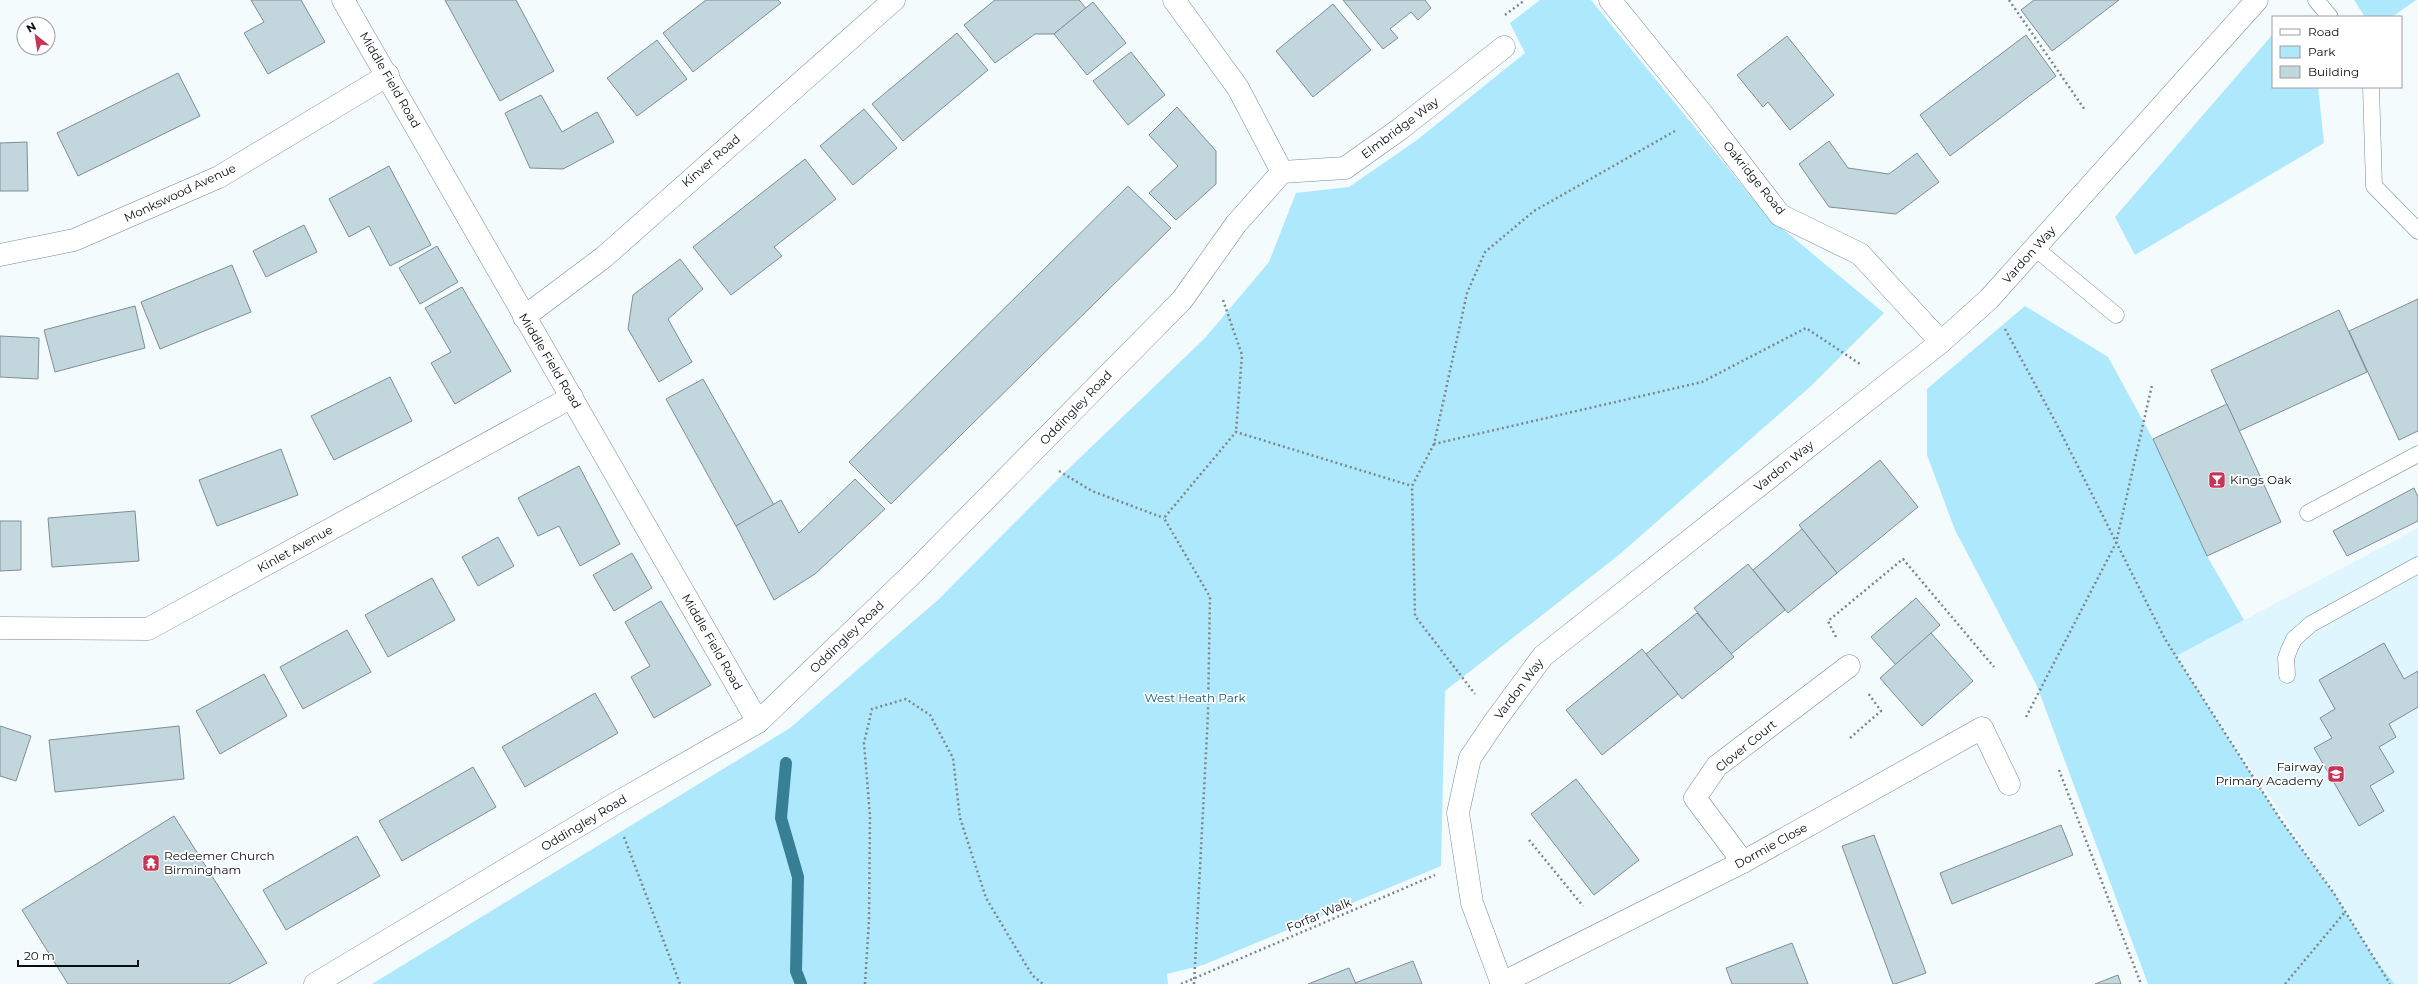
<svg xmlns="http://www.w3.org/2000/svg" width="2418" height="984" viewBox="0 0 2418 984" font-family="Montserrat,sans-serif">
<style>
.built{fill:#dff6fe}
.green{fill:#aee8fc}
.lines{fill:none;stroke-linecap:round;stroke-linejoin:round}
.stream{stroke:#377f95;stroke-width:12}
.building{fill:#c2d6dd;stroke:#7d8f95}
.lane-casing{stroke:#798b91;stroke-width:17}
.street-casing{stroke:#798b91;stroke-width:23}
.path{stroke:#7f8688;stroke-width:2.5;stroke-dasharray:2 3;stroke-linecap:butt}
.lane{stroke:#fff;stroke-width:16}
.street{stroke:#fff;stroke-width:22}
.labels{text-anchor:middle;stroke-width:3.5;stroke-linejoin:round;paint-order:stroke}
.street-label{font-size:12px;fill:#070e10;stroke:#fff}
.poi-label{font-size:12px;fill:#070e10;stroke:#fff;text-anchor:start}
.park-label{font-size:12px;fill:#065d72;stroke:#fff}
</style>
<rect width="100%" height="100%" fill="#f3fbfd"/>
<!-- built -->
<path class="built" d="M2418,528V984H2395L2374,958L2333,892L2176,656Z"/>
<!-- green -->
<g class="green">
<path d="M1540,0H1591L1767,216L1884,313L1811,386L1620,554L1445,691L1441,866L1203,965L1167,974L1168,984H372L790,728L939,599L1063,474L1205,338L1269,262L1296,193L1349,187L1417,140L1525,53L1510,23Z"/>
<path d="M2354,0H2416L2392,17H2365Z"/>
<path d="M2273,34V87H2318L2324,143L2135,255L2115,217Z"/>
<path d="M2025,306L2108,357L2153,439L2207,556L2244,620L2176,656L2280,819L2333,892L2374,958L2395,984H2148L2037,686L1955,530L1927,455V389Z"/>
</g>
<g class="lines">
<!-- stream -->
<path class="stream" d="M786,763L781,818L798,877L796,971L801,984"/>
</g>
<!-- building -->
<g class="building">
<path d="M251,0H301L325,42L268,74L244,33L264,22Z"/>
<path d="M445,0H516L554,71L500,101Z"/>
<path d="M706,0H778L781,3L693,72L663,33Z"/>
<path d="M995,0H1079L1086,8L1054,34H1035L995,63L964,25Z"/>
<path d="M1343,0H1425L1431,8L1418,20L1411,12L1390,29L1398,38L1383,49Z"/>
<path d="M2034,0H2119L2052,51L2021,10Z"/>
<path d="M1093,2L1126,43L1087,75L1054,34Z"/>
<path d="M1333,4L1371,50L1313,97L1276,51Z"/>
<path d="M957,33L988,70L903,141L872,104Z"/>
<path d="M2026,35L2056,76L1950,156L1920,115Z"/>
<path d="M1787,36L1834,95L1790,130L1768,102L1763,107L1737,75Z"/>
<path d="M657,40L687,79L637,116L607,78Z"/>
<path d="M1131,52L1165,95L1128,125L1093,81Z"/>
<path d="M178,73L200,116L78,176L57,133Z"/>
<path d="M541,95L562,132L597,112L614,142L563,169L530,168L505,113Z"/>
<path d="M1177,107L1216,151V184L1176,220L1149,193L1178,166L1149,135Z"/>
<path d="M864,109L897,148L853,185L820,146Z"/>
<path d="M1829,141L1848,168L1889,174L1917,153L1939,182L1896,214L1829,207L1799,164Z"/>
<path d="M27,142L28,191H0V143Z"/>
<path d="M805,159L836,199L774,247L782,256L731,295L693,247Z"/>
<path d="M389,166L431,245L390,266L369,226L349,237L329,199Z"/>
<path d="M1128,186L1171,228L891,504L849,462Z"/>
<path d="M304,225L317,252L266,277L253,251Z"/>
<path d="M437,246L458,282L420,304L399,268Z"/>
<path d="M680,259L703,289L668,319L692,362L659,382L628,329L633,295Z"/>
<path d="M232,265L251,312L160,349L141,302Z"/>
<path d="M462,287L511,371L455,404L431,363L451,352L425,308Z"/>
<path d="M2418,299V431L2399,440L2349,331Z"/>
<path d="M135,306L145,348L55,372L44,330Z"/>
<path d="M2339,310L2367,372L2239,431L2211,370Z"/>
<path d="M0,336L39,338L38,379L0,377Z"/>
<path d="M390,377L412,421L334,460L311,416Z"/>
<path d="M703,379L774,505L736,526L666,399Z"/>
<path d="M2227,404L2281,522L2207,556L2153,439Z"/>
<path d="M281,449L298,495L217,526L199,480Z"/>
<path d="M1880,460L1918,507L1837,573L1799,525Z"/>
<path d="M579,466L620,544L580,566L559,526L538,536L518,498Z"/>
<path d="M855,479L885,509L815,574L774,600L736,526L781,500L799,533Z"/>
<path d="M2414,488L2418,497V521L2347,556L2333,531Z"/>
<path d="M135,511L139,561L52,567L48,518Z"/>
<path d="M0,521H21V570L0,571Z"/>
<path d="M1802,529L1837,573L1788,613L1753,570Z"/>
<path d="M498,537L514,566L478,586L462,557Z"/>
<path d="M632,553L652,588L614,611L593,575Z"/>
<path d="M1748,564L1785,610L1731,654L1694,608Z"/>
<path d="M432,578L455,620L388,657L365,615Z"/>
<path d="M1916,598L1940,625L1896,665L1871,637Z"/>
<path d="M661,601L711,685L654,718L631,677L650,666L625,622Z"/>
<path d="M1697,613L1734,657L1682,699L1646,654Z"/>
<path d="M347,630L371,672L303,709L280,667Z"/>
<path d="M1931,633L1973,681L1922,726L1880,678Z"/>
<path d="M2384,643L2404,679L2418,671V707L2389,724L2396,737L2379,747L2394,772L2370,786L2384,811L2359,826L2314,748L2332,738L2320,718L2335,709L2319,680Z"/>
<path d="M1642,649L1678,694L1602,755L1566,710Z"/>
<path d="M264,674L287,716L220,754L196,711Z"/>
<path d="M595,693L618,733L525,787L502,747Z"/>
<path d="M0,726L31,736L16,781L0,776Z"/>
<path d="M179,726L184,779L55,792L49,740Z"/>
<path d="M473,767L496,807L402,861L379,821Z"/>
<path d="M1576,779L1639,860L1594,895L1531,814Z"/>
<path d="M174,816L267,963L229,984H68L22,910Z"/>
<path d="M2061,825L2073,855L1952,904L1940,873Z"/>
<path d="M1874,835L1926,973L1895,984H1893L1842,846Z"/>
<path d="M357,836L380,876L286,930L263,890Z"/>
<path d="M1792,943L1808,984H1732L1726,968Z"/>
<path d="M1413,961L1422,984H1356L1355,983Z"/>
<path d="M1349,968L1356,984H1308Z"/>
<path d="M2118,975L2121,984H2095Z"/>
</g>
<g class="lines">
<defs>
<g id="lane">
<path d="M2316,0L2330,17"/>
<path d="M2371,87L2374,186L2418,231"/>
<path d="M2035,248L2116,315"/>
<path d="M2308,513L2418,454"/>
<path d="M2287,675L2286,658L2289,650L2294,639L2311,624L2418,565"/>
</g>
<g id="street">
<path d="M343,0L758,722"/>
<path d="M1174,0L1238,88L1282,172"/>
<path d="M1610,0L1704,116L1780,215L1860,254L1941,342"/>
<path d="M1282,172L1345,168L1400,129L1504,47"/>
<path d="M0,255L74,240L219,177L388,75"/>
<path d="M524,317L604,257L894,0"/>
<path d="M0,628L148,629L572,397"/>
<path d="M1743,862L1695,798L1717,766L1849,666"/>
<path d="M1502,983L1743,862L1982,728L2009,784"/>
<path d="M315,984L613,805L758,722L913,573L1182,300L1236,224L1282,172"/>
<path d="M1502,984L1472,903L1458,813L1470,758L1495,721L1543,656L1941,342L1989,299L2257,0"/>
</g>
</defs>
<!-- lane casing -->
<use href="#lane" class="lane-casing"/>
<!-- street casing -->
<use href="#street" class="street-casing"/>
<!-- path -->
<g class="path">
<path d="M2009,0L2085,110"/>
<path d="M1505,15L1525,0"/>
<path d="M1675,131L1534,211L1485,252L1467,293L1434,444L1702,382L1806,328L1860,364"/>
<path d="M1223,300L1242,355L1236,432"/>
<path d="M2005,329L2056,423L2165,639L2280,819L2333,892L2390,984"/>
<path d="M1434,444L1412,486L1415,616L1475,694"/>
<path d="M1059,471L1092,491L1164,518"/>
<path d="M1836,637L1828,621L1903,559L1994,667"/>
<path d="M2026,717L2116,543L2152,385"/>
<path d="M1850,738L1881,711L1868,693"/>
<path d="M2059,770L2141,984"/>
<path d="M624,837L680,984"/>
<path d="M1529,840L1583,906"/>
<path d="M865,984L869,920L870,816L864,743L872,709L906,699L930,715L953,758L960,818L986,898L1032,975L1043,984"/>
<path d="M1181,984L1435,875"/>
<path d="M1194,984L1208,714L1210,597L1164,518L1236,432L1412,486"/>
<path d="M2285,984L2345,912"/>
</g>
<!-- lane -->
<use href="#lane" class="lane"/>
<!-- street -->
<use href="#street" class="street"/>
</g>
<!-- icons -->
<defs>
<symbol id="bar-square" viewBox="-11 -11 22 22"><rect x="-9" y="-9" width="18" height="18" rx="4" fill="#c53558" stroke="#fff"/><path d="M-6-5H6L.8 .8V4.5H3.5V6h-7V4.5H-.8V.8Z" fill="#fff"/></symbol>
<symbol id="school-square" viewBox="-11 -11 22 22"><rect x="-9" y="-9" width="18" height="18" rx="4" fill="#c53558" stroke="#fff"/><path d="M0-5L7-2L0 1L-7-2ZM-4 1L0 2.5L4 1V4Q0 6-4 4Z" fill="#fff"/></symbol>
<symbol id="temple-square" viewBox="-11 -11 22 22"><rect x="-9" y="-9" width="18" height="18" rx="4" fill="#c53558" stroke="#fff"/><path d="M0-6L5-2H3V0L6.5 2.5H4V6H1.5V3h-3V6H-4V2.5H-6.5L-3 0V-2H-5Z" fill="#fff"/></symbol>
</defs>
<g fill-rule="evenodd">
<use href="#bar-square" x="2207" y="470" width="20" height="20"/>
<use href="#school-square" x="2326" y="764" width="20" height="20"/>
<use href="#temple-square" x="141" y="853" width="20" height="20"/>
</g>
<g class="labels">
<!-- street labels -->
<g class="street-label">
<text transform="translate(390 80) rotate(60)" y="4">Middle Field Road</text>
<text transform="translate(1400 128) rotate(-37)" y="4">Elmbridge Way</text>
<text transform="translate(711 161) rotate(-41)" y="4">Kinver Road</text>
<text transform="translate(1754 178) rotate(51)" y="4">Oakridge Road</text>
<text transform="translate(180 193) rotate(-25)" y="4">Monkswood Avenue</text>
<text transform="translate(2029 255) rotate(-48)" y="4">Vardon Way</text>
<text transform="translate(550 361) rotate(59)" y="4">Middle Field Road</text>
<text transform="translate(1076 408) rotate(-46)" y="4">Oddingley Road</text>
<text transform="translate(1784 466) rotate(-39)" y="4">Vardon Way</text>
<text transform="translate(295 549) rotate(-29)" y="4">Kinlet Avenue</text>
<text transform="translate(847 637) rotate(-44)" y="4">Oddingley Road</text>
<text transform="translate(712 642) rotate(60)" y="4">Middle Field Road</text>
<text transform="translate(1519 689) rotate(-53)" y="4">Vardon Way</text>
<text transform="translate(1746 746) rotate(-39)" y="4">Clover Court</text>
<text transform="translate(584 823) rotate(-31)" y="4">Oddingley Road</text>
<text transform="translate(1771 846) rotate(-29)" y="4">Dormie Close</text>
<text transform="translate(1319 915) rotate(-23)" y="4">Forfar Walk</text>
</g>
<!-- poi labels -->
<g class="poi-label">
<text x="2230" y="484">Kings Oak</text>
<text x="2323" y="771" text-anchor="end">Fairway<tspan x="2323" dy="14">Primary Academy</tspan></text>
<text x="164" y="860">Redeemer Church<tspan x="164" dy="14">Birmingham</tspan></text>
</g>
<!-- park labels -->
<g class="park-label">
<text x="1195" y="702">West Heath Park</text>
</g>
</g>
<!-- legend -->
<rect x="2272" y="16" width="130" height="72" fill="#ffffff" stroke="#9c9f9f"/>
<rect x="2280" y="29" width="20" height="6" fill="#ffffff" stroke="#9c9f9f"/>
<text x="2308" y="36" font-size="12" fill="#070e10">Road</text>
<rect x="2280" y="46" width="20" height="12" fill="#aee8fc" stroke="#9c9f9f"/>
<text x="2308" y="56" font-size="12" fill="#070e10">Park</text>
<rect x="2280" y="66" width="20" height="12" fill="#c2d6dd" stroke="#9c9f9f"/>
<text x="2308" y="76" font-size="12" fill="#070e10">Building</text>
<!-- north arrow -->
<g transform="translate(36 36) rotate(330)"><circle r="19" fill="#ffffff" stroke="#9c9f9f"/>
<path d="M0-3L7 15L0 10L-7 15Z" fill="#c53558"/>
<text y="-6" font-size="11" font-weight="bold" text-anchor="middle" fill="#070e10">N</text>
</g>
<!-- scale -->
<path d="M18 960v6h120v-6" fill="none" stroke="#070e10" stroke-width="2"/>
<text x="24" y="960" font-size="12" fill="#070e10" stroke="#ffffff" stroke-width="3" paint-order="stroke">20 m</text>
</svg>
